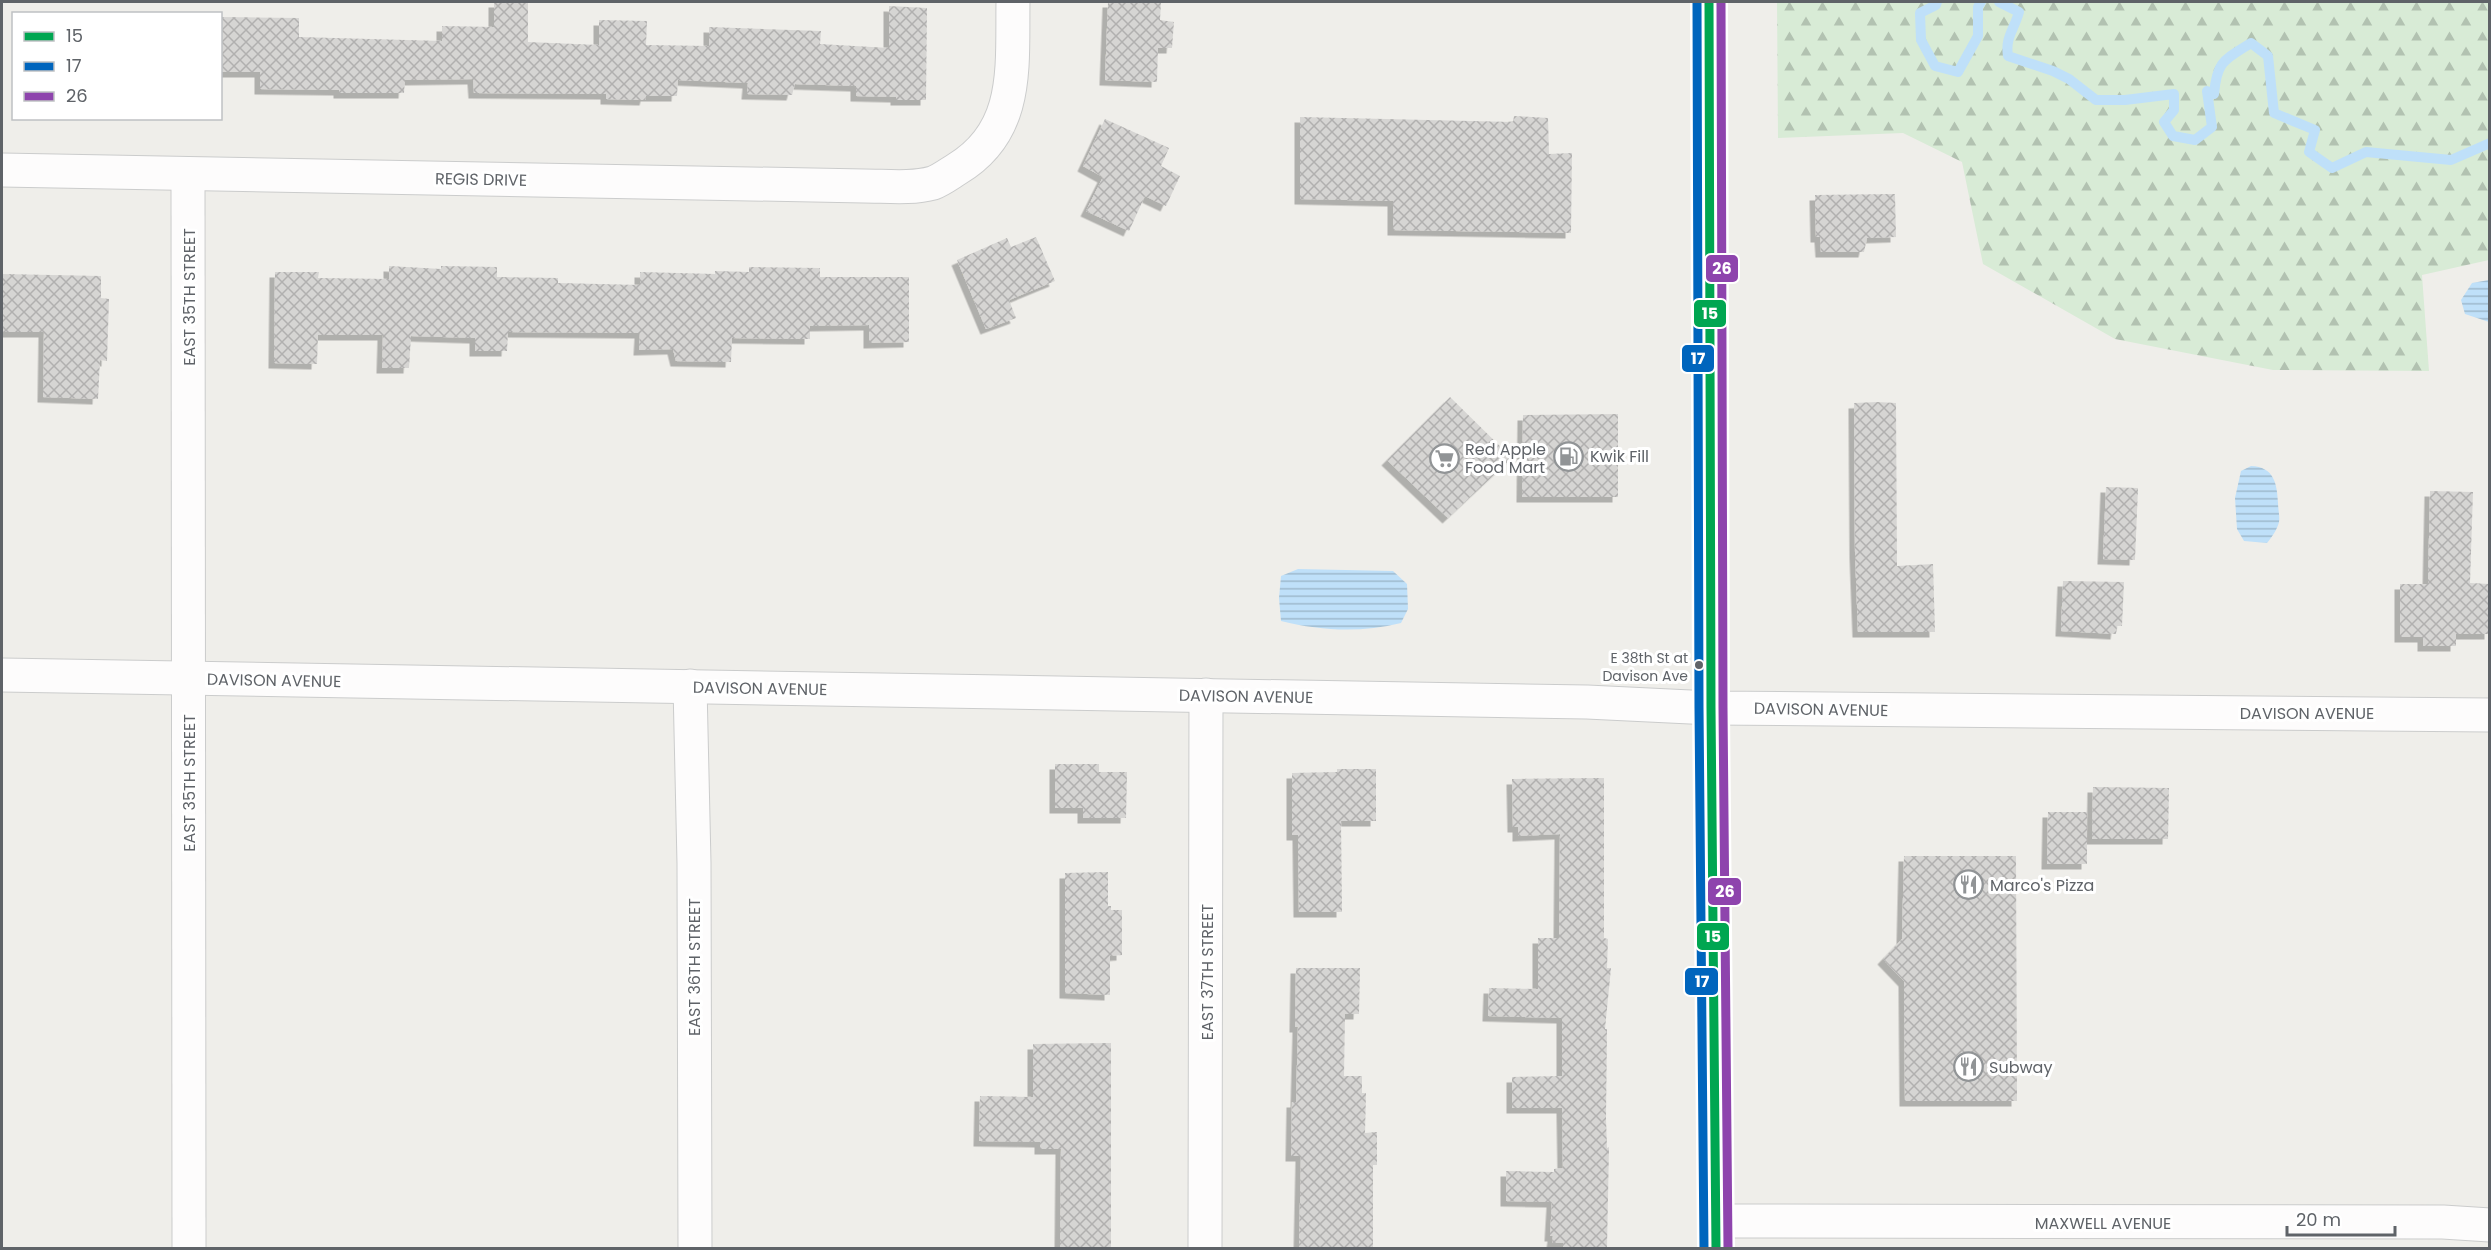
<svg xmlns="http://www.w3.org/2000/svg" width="2491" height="1250" viewBox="0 0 2491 1250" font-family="Poppins,sans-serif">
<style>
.forest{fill:url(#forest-firs)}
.water{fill:url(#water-rules)}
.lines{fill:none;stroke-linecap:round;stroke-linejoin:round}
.stream{stroke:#bfe0f9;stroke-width:10}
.building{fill:url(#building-cross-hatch);filter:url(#shadow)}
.minor-casing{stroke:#cbcccc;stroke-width:35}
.major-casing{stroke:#d7ceb8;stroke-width:35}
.minor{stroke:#fdfcfc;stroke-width:33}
.major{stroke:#f4f2e9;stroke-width:33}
.bus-1-casing{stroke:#fff;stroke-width:14}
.bus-2-casing{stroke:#fff;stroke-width:14}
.bus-3-casing{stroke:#fff;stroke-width:14}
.bus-1{stroke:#00a651;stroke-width:9}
.bus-2{stroke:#0065bd;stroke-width:9}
.bus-3{stroke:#8e44ad;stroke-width:9}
.bus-dot{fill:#5f6368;stroke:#fff;stroke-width:2}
.labels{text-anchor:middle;stroke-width:6;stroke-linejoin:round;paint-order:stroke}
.bus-label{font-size:14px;fill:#5f6368;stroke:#fff;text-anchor:end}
.street-label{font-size:16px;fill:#5f6368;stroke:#fff}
.poi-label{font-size:16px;fill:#5f6368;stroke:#fff;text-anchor:start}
.line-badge{stroke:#fff;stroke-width:2}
.badge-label{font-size:16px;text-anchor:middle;font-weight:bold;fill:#fff}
</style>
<defs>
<pattern id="forest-firs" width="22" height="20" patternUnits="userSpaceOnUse" patternTransform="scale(1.5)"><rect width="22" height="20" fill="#d8ebd6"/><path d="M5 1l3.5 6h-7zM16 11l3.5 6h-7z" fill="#b2c2b1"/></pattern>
<pattern id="water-rules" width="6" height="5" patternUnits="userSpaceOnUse" patternTransform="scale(1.5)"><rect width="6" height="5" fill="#bfe0f9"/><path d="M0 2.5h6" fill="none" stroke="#9eb9cd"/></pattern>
<pattern id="building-cross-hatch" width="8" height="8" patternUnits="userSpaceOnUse" patternTransform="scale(1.5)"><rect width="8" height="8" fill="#d6d5d3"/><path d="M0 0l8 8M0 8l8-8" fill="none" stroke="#b1b0af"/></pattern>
<filter id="shadow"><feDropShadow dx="-5.5" dy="5.5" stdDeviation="0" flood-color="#0004"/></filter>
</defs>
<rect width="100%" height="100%" fill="#efeeea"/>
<!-- forest -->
<path class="forest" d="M1777,2H2489V260L2422,275L2429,371L2273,370L2115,339L1983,264L1962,162L1903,133L1778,138Z"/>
<!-- water -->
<g class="water">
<path d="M2489,280V322L2465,314L2461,300L2472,283Z"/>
<path d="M2251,466C2274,467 2277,483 2278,503C2278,509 2280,516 2279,522C2277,530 2272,537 2267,543L2244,541L2237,529L2235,498L2241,471Z"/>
<path d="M1298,569L1393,571L1407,584L1408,609L1401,623C1360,633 1322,631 1281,621L1279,598L1281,576Z"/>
</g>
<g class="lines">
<!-- stream -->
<g class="stream">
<path d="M1937,2L1936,5L1920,13L1921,40L1935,66L1958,72L1978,36V7L1981,2"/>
<path d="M1999,2L2019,12C2014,30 2005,37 2008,56L2053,71L2069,79L2096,100H2125L2174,94V110L2164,122L2173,136L2195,140L2212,127L2207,91L2214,94C2217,61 2224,60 2251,43L2268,56L2274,113L2315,130L2309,152L2332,168L2366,152L2451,160L2490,143"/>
</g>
</g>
<!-- building -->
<g class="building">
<path d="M494,2H528V42L599,45V20L647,21L646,45L709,46V27L821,31L820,44L889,48V6L927,8L926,100H896V97L856,96V86L795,84L792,95L747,94L748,83L678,80L677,96H646L645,100L606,99V94L474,93L473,79L405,80L404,93H339V90L260,89V72H220V17L299,18V37L442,41V26L494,27Z"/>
<path d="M1108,2H1161L1160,20L1174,22L1172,48H1158L1157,82L1105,80Z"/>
<path d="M1514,116L1548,118L1549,154L1572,153L1571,233L1393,230V201L1300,199V117L1513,122Z"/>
<path d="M1105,119L1169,148L1161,166L1180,176L1166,206L1145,196L1129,231L1086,211L1103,177L1083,166Z"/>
<path d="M1895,194L1896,237L1867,238L1864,252H1821L1820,237H1816L1815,195Z"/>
<path d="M1036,237L1055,281L1009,300L1016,318L986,329L957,260L1007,238L1011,247Z"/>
<path d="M389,266L441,269V266L497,267V277L558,278V283L640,285V272L715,274V271L749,272V267L820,268V277H909V342L869,343V325L810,326V339L732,338L731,362L676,361L673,349L639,350L640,333L508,332L507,351H475V338L411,336L409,368H382L383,335H318L317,364L274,363L275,272H319L318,278L389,279Z"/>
<path d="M2,274L101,276V298L109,299L107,361L100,360L98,399L43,397L44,332H2Z"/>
<path d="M1450,397L1512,458L1448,518L1387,460Z"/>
<path d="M1877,402L1896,403L1897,566L1933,564L1935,632H1858L1855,552L1854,403Z"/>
<path d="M1618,414V497H1522L1523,415Z"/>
<path d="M2106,487L2138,488L2135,560L2103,559Z"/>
<path d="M2430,491L2473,492L2470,583L2490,584V634H2456V646H2423V637H2400V584H2428Z"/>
<path d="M2063,581L2124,582L2122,626H2117L2116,634L2061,631Z"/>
<path d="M1055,764H1099V772H1127L1126,818H1083V808H1055Z"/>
<path d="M1337,769H1376V821H1341L1342,912H1299L1298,835H1292V773L1337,772Z"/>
<path d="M1604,778V938L1608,939L1607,968H1611L1605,1029H1607L1606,1118L1607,1148L1609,1147L1607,1248H1563V1243H1552L1553,1236H1550L1552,1202L1506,1201V1171L1554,1172V1169L1563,1168L1562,1108H1512V1077L1562,1076V1018L1488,1016L1489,988L1538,989V938H1559L1560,834L1518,836V827H1513L1512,779Z"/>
<path d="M2093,787L2169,788L2168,839H2092Z"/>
<path d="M2048,812H2087V864H2047Z"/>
<path d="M1904,856H2016L2017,1101H1905L1904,981L1883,959L1902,939Z"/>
<path d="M1108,872V906H1111V910H1122V955L1110,956V995L1065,993V873Z"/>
<path d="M1296,968H1360L1359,1014H1345L1344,1076H1362V1093H1366L1365,1133L1377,1132V1165H1373V1248H1299L1301,1156H1291L1292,1102H1296L1298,1027H1295Z"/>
<path d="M1111,1043V1248H1060L1061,1149H1040V1142L979,1141L980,1096L1033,1097V1044Z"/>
</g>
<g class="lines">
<defs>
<g id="minor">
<path d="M2,170L864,186C886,186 911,189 933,183C941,180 949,174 957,169C1020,131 1012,67 1013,2"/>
<path d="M188,174L189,1248"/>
<path d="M2,675L1587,702L1711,708L2490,715"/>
<path d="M690,686L694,863L695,1248"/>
<path d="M1716,1221L2443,1222L2490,1225"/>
<path d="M1205,1248L1206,695"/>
</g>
<path id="major" d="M1709,2L1711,708L1716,1248"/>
</defs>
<!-- minor casing -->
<use href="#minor" class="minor-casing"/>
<!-- major casing -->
<use href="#major" class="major-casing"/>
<!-- minor -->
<use href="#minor" class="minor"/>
<!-- major -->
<use href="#major" class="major"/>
<defs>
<path id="bus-1" d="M1709,2L1711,708L1716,1248"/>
<path id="bus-2" d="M1697,2L1699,708L1704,1248"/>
<path id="bus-3" d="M1721,2L1723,708L1728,1248"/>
</defs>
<!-- bus-1 casing -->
<use href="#bus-1" class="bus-1-casing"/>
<!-- bus-2 casing -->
<use href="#bus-2" class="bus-2-casing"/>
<!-- bus-3 casing -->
<use href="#bus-3" class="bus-3-casing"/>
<!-- bus-1 -->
<use href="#bus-1" class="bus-1"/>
<!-- bus-2 -->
<use href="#bus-2" class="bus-2"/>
<!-- bus-3 -->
<use href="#bus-3" class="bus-3"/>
</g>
<!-- icons -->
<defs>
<symbol id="fuel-ring" viewBox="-11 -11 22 22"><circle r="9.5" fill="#fff" stroke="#919496" stroke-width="1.5"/><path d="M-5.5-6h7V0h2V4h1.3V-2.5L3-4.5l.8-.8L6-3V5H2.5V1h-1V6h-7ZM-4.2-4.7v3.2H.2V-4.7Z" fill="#919496"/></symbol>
<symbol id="supermarket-ring" viewBox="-11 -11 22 22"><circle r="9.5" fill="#fff" stroke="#919496" stroke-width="1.5"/><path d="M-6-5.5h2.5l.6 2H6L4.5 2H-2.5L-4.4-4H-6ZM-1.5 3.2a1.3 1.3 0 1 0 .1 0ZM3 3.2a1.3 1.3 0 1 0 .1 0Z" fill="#919496"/></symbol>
<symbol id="restaurant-ring" viewBox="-11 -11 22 22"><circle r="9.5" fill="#fff" stroke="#919496" stroke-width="1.5"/><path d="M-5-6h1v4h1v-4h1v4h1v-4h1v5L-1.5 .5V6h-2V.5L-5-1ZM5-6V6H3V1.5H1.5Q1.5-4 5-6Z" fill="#919496"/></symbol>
</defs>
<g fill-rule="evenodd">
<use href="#fuel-ring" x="1552" y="440" width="33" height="33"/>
<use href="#supermarket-ring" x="1428" y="442" width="33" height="33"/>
<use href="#restaurant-ring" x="1952" y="868" width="33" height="33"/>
<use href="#restaurant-ring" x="1952" y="1050" width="33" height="33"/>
</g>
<!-- markers -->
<circle class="bus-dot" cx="1699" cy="665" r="5"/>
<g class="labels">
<!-- bus labels -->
<g class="bus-label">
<text x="1688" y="663">E 38th St at<tspan x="1688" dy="18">Davison Ave</tspan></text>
</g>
<!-- street labels -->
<g class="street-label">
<text transform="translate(481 179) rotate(1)" y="6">REGIS DRIVE</text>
<text transform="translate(189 297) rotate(-90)" y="6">EAST 35TH STREET</text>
<text transform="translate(274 680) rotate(1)" y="6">DAVISON AVENUE</text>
<text transform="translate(760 688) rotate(1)" y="6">DAVISON AVENUE</text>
<text transform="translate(1246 696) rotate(1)" y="6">DAVISON AVENUE</text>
<text transform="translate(1821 709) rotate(1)" y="6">DAVISON AVENUE</text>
<text x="2307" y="719">DAVISON AVENUE</text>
<text transform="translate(189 783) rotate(-90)" y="6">EAST 35TH STREET</text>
<text transform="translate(694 967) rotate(-90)" y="6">EAST 36TH STREET</text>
<text transform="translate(1207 972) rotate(-90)" y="6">EAST 37TH STREET</text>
<text x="2103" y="1229">MAXWELL AVENUE</text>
</g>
<!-- poi labels -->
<g class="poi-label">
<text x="1465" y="455">Red Apple<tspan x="1465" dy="18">Food Mart</tspan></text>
<text x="1590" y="462">Kwik Fill</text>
<text x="1990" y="891">Marco's Pizza</text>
<text x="1989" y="1073">Subway</text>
</g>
</g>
<g class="line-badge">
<rect x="1705" y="254" width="34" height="29" rx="6" fill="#8e44ad"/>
<rect x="1693" y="299" width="34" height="29" rx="6" fill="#00a651"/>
<rect x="1681" y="344" width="34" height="29" rx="6" fill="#0065bd"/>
<rect x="1707" y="877" width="35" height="29" rx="6" fill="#8e44ad"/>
<rect x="1696" y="922" width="34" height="29" rx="6" fill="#00a651"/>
<rect x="1684" y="967" width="35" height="29" rx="6" fill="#0065bd"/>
</g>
<g class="badge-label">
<text x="1722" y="274">26</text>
<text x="1710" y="319">15</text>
<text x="1698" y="364">17</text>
<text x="1725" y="897">26</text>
<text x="1713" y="942">15</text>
<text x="1702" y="987">17</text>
</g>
<!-- border -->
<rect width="2491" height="1250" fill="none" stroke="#5f6368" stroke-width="6"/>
<!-- legend -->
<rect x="12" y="12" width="210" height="108" fill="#ffffff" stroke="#bfc1c3" stroke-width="1.5"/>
<rect x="24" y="32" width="30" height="9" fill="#00a651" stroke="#bfc1c3" stroke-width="1.5"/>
<text x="66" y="42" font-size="18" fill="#5f6368">15</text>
<rect x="24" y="62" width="30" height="9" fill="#0065bd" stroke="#bfc1c3" stroke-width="1.5"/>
<text x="66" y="72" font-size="18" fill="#5f6368">17</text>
<rect x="24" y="92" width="30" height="9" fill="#8e44ad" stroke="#bfc1c3" stroke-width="1.5"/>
<text x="66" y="102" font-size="18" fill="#5f6368">26</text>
<!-- scale -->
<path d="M2287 1226v9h108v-9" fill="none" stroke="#5f6368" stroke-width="3"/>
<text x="2296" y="1226" font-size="18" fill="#5f6368" stroke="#ffffff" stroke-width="4.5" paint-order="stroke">20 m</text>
</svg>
